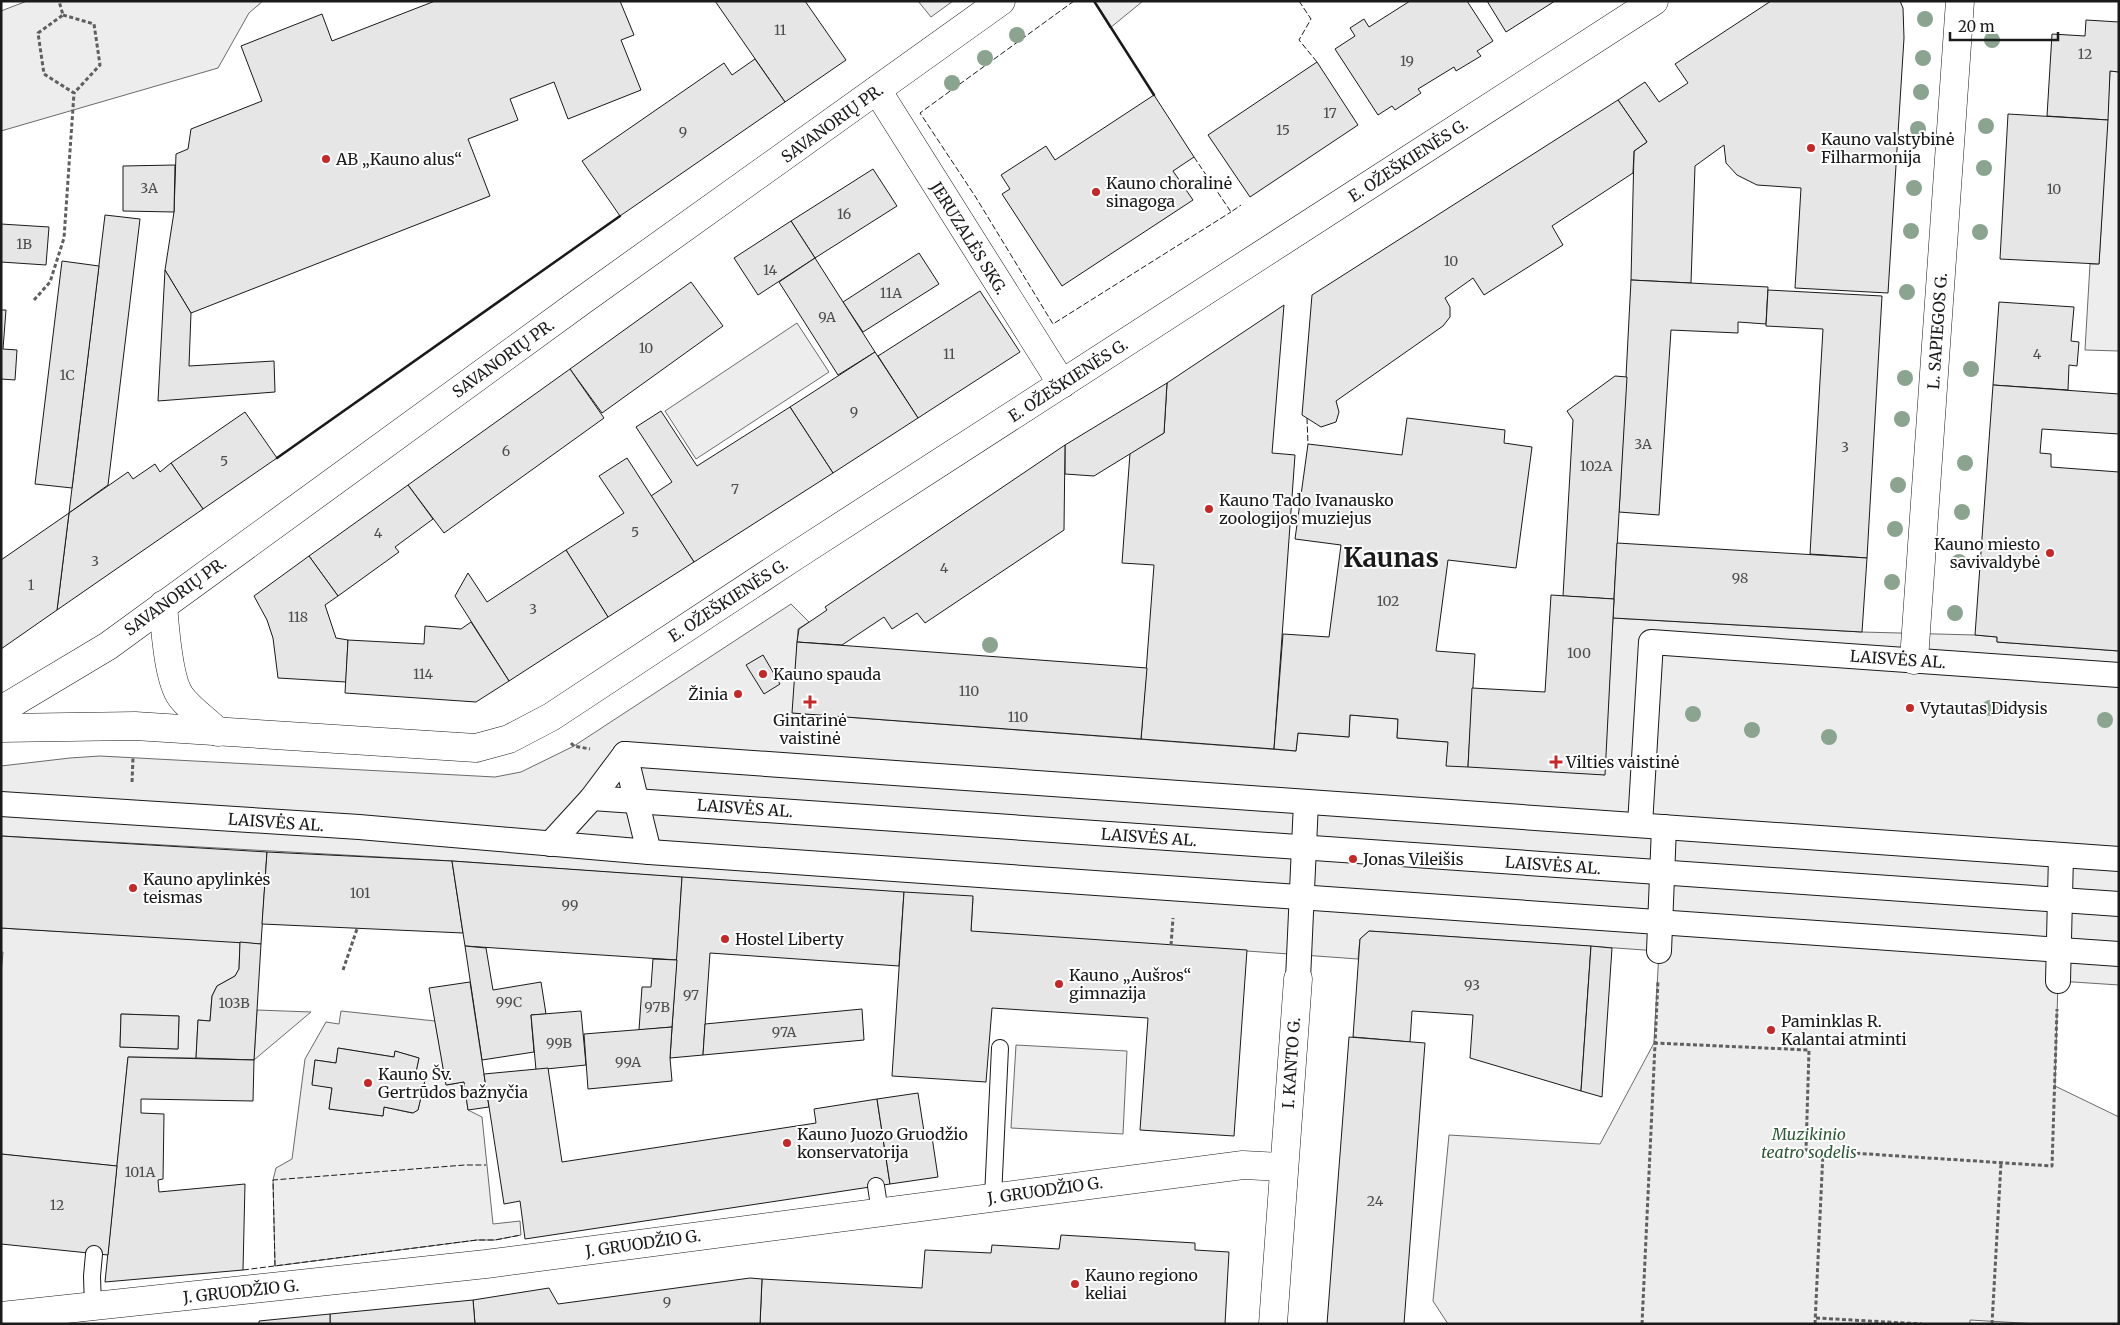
<svg xmlns="http://www.w3.org/2000/svg" width="2120" height="1325" viewBox="0 0 2120 1325" font-family="Merriweather,serif">
<style>
.built{fill:#ededed;stroke:#6a6a6a;fill-rule:evenodd}
.building{fill:#e6e6e6;stroke:#1a1a1a}
.lines{fill:none;stroke-linecap:round;stroke-linejoin:round}
.service-casing{stroke:#1a1a1a;stroke-width:18}
.pedestrian-casing{stroke:#1a1a1a;stroke-width:26}
.minor-casing{stroke:#1a1a1a;stroke-width:29}
.tertiary-casing{stroke:#1a1a1a;stroke-width:29}
.secondary-casing{stroke:#1a1a1a;stroke-width:29}
.path{stroke:#5f5f5f;stroke-width:3;stroke-dasharray:4 2.5;stroke-linecap:butt}
.service{stroke:#fff;stroke-width:16}
.pedestrian{stroke:#fff;stroke-width:24}
.minor{stroke:#fff;stroke-width:28}
.tertiary{stroke:#fff;stroke-width:28}
.secondary{stroke:#fff;stroke-width:28}
.fence{stroke:#1a1a1a;stroke-width:1;stroke-dasharray:6 2.5;stroke-linecap:butt}
.wall{stroke:#1a1a1a;stroke-width:2.5}
.tree{fill:#8aa48f}
.poi-dot{fill:#c62828;stroke:#fff;stroke-width:2}
.labels{text-anchor:middle;stroke-width:4;stroke-linejoin:round;paint-order:stroke}
.number-label{font-size:14px;fill:#4d4d4d}
.street-label{font-size:16px;fill:#1a1a1a;stroke:#fff}
.poi-label{font-size:16px;fill:#1a1a1a;stroke:#fff;text-anchor:start}
.park-label{font-size:16px;font-style:italic;fill:#2b5a34;stroke:#fff}
.town-label{font-size:26px;font-weight:bold;fill:#1a1a1a;stroke:#fff}
</style>
<rect width="100%" height="100%" fill="#fff"/>
<!-- built -->
<g class="built">
<path d="M27,1H263L249,13L218,68L1,131V11Z"/>
<path d="M918,1H953L931,17Z"/>
<path d="M1094,1H1143L1110,28Z"/>
<path d="M2110,71L2119,72V351L2085,350L2090,264H2099Z"/>
<path d="M797,323L829,372L696,459L665,411Z"/>
<path d="M791,604L809,622L798,629L793,713L1296,751L1298,733L1349,737L1350,715L1398,719L1397,738L1448,742L1604,775L1613,618L1862,632L1975,635L1997,637V642L2119,651V985L2058,981L2055,1086L2119,1117V1324H2038L1970,1320V1324H1448L1433,1301L1449,1135L1600,1144L1654,1043L1659,951L1369,931L1360,939L1358,959L1247,951L971,932L973,898L452,861L1,836V766L70,758L100,756L495,777L521,772L574,746Z"/>
<path d="M1,928L240,942L239,969L235,976L217,986L212,996L210,1021L198,1020L196,1058L128,1057L117,1166L1,1154V974L3,952H1ZM121,1014L179,1016L178,1049L120,1047Z"/>
<path d="M257,1010L311,1012L254,1060Z"/>
<path d="M341,1011L435,1021L447,1085L464,1082L468,1110L482,1117L493,1224L520,1221L521,1235L495,1240H477L275,1266L273,1180L276,1168L292,1159L305,1059L326,1022L339,1024ZM338,1048L394,1057L395,1051L419,1058L416,1072L425,1080L418,1110L412,1113L384,1107L383,1116L329,1109L332,1088L312,1084L315,1060L336,1063Z"/>
<path d="M1016,1045L1127,1051L1123,1134L1011,1128Z"/>
</g>
<!-- building -->
<g class="building">
<path d="M435,1H620L634,35L621,40L641,90L568,119L554,82L510,99L518,120L468,139L490,196L191,313L165,270L174,212L176,154L188,149L191,129L262,101L241,46L322,14L332,41Z"/>
<path d="M715,1H805L846,60L785,102Z"/>
<path d="M1410,1H1467L1493,41L1477,51L1481,56L1456,71L1454,67L1418,89L1421,93L1395,110L1392,106L1378,115L1335,49L1355,36L1350,28L1364,19L1369,27Z"/>
<path d="M1487,1H1555L1506,32Z"/>
<path d="M1771,1H1900L1903,8L1904,38L1888,293L1795,288L1801,188L1757,185L1737,175L1726,163L1724,145L1695,166L1691,283L1631,280L1634,151L1647,142L1618,100L1645,82L1659,102L1688,83L1675,64Z"/>
<path d="M2086,20L2119,22V72L2110,71L2108,120L2047,116L2052,34L2085,36Z"/>
<path d="M755,59L785,102L620,216L582,161L724,63L732,75Z"/>
<path d="M1317,62L1358,125L1250,197L1208,135Z"/>
<path d="M1154,95L1194,157L1173,171L1193,200L1062,286L1002,194L1010,189L1001,175L1046,146L1055,160Z"/>
<path d="M1618,100L1647,142L1634,151L1633,173L1552,226L1563,245L1484,295L1473,278L1445,298L1450,307V317L1443,326L1336,401L1339,412L1336,422L1321,427L1302,415L1312,295Z"/>
<path d="M2008,114L2108,120L2099,264L2000,259Z"/>
<path d="M175,165L174,212L123,211V166Z"/>
<path d="M873,169L897,206L815,258L791,221Z"/>
<path d="M105,215L140,219L108,485L69,513Z"/>
<path d="M791,221L815,258L758,295L734,258Z"/>
<path d="M1,224L49,227L46,265L1,262Z"/>
<path d="M919,253L939,284L863,332L843,302Z"/>
<path d="M815,258L875,352L838,375L779,282Z"/>
<path d="M62,261L99,266L72,488L35,484Z"/>
<path d="M165,270L191,313L189,366L274,361L275,392L158,401Z"/>
<path d="M1631,280L1768,287L1766,324L1738,322V333L1671,330L1659,515L1619,512Z"/>
<path d="M691,282L723,326L602,413L570,369Z"/>
<path d="M1768,290L1882,296L1867,558L1810,554L1823,329L1766,326Z"/>
<path d="M980,291L1020,352L918,418L878,356Z"/>
<path d="M1999,302L2074,307L2071,341L2079,342L2077,366L2069,365L2068,390L1993,385Z"/>
<path d="M1284,305L1272,453L1295,455L1274,749L1141,739L1154,565L1122,563L1130,453L1164,433L1167,383Z"/>
<path d="M1,310H6L3,349L17,350L15,380L1,379Z"/>
<path d="M875,352L918,418L833,473L790,407Z"/>
<path d="M570,369L604,418L444,533L408,485Z"/>
<path d="M1615,376L1627,377L1614,599L1563,596L1573,420L1567,411Z"/>
<path d="M1167,383L1164,433L1094,476L1065,474V445Z"/>
<path d="M1993,385L2119,394V434L2042,429L2040,453L2051,454V467L2119,472V651L1997,642V637L1975,635Z"/>
<path d="M790,407L833,473L694,562L651,496L672,482L636,427L661,411L697,466Z"/>
<path d="M245,412L277,458L203,509L171,463Z"/>
<path d="M1407,418L1505,430L1504,443L1532,447L1516,568L1448,560L1436,651L1475,654L1468,767L1446,766L1448,742L1397,738L1398,719L1350,715L1349,737L1298,733L1296,751L1274,749L1283,634L1329,637L1341,545L1295,539L1308,444L1402,455Z"/>
<path d="M1065,445L1064,530L925,623L917,613L892,629L884,617L842,645L797,642L799,629L827,610L825,607Z"/>
<path d="M627,458L694,562L608,617L566,550L624,513L599,476Z"/>
<path d="M171,463L203,509L57,610L69,513L128,472L133,479L155,464L160,472Z"/>
<path d="M408,485L433,519L395,547L399,552L338,596L309,556Z"/>
<path d="M69,513L57,610L1,649V560Z"/>
<path d="M1617,543L1867,558L1862,632L1613,618Z"/>
<path d="M566,550L608,617L509,681L455,596L468,573L487,602Z"/>
<path d="M309,556L338,596L325,605L336,638L348,640L346,682L278,678L273,638L267,620L254,596Z"/>
<path d="M1551,595L1614,599L1605,775L1468,767L1472,688L1545,692Z"/>
<path d="M471,622L509,681L476,702L345,693L348,640L424,644L425,626L461,629Z"/>
<path d="M797,642L1147,668L1141,739L792,713Z"/>
<path d="M763,655L780,684L764,694L746,665Z"/>
<path d="M1,836L267,852L261,944L1,928Z"/>
<path d="M267,852L452,861L463,933L262,924Z"/>
<path d="M452,861L682,877L677,960L465,946Z"/>
<path d="M682,877L904,892L899,966L710,953L703,1055L670,1058Z"/>
<path d="M904,892L973,896L971,931L1247,950L1234,1136L1140,1130L1148,1018L992,1008L986,1082L892,1076Z"/>
<path d="M1369,931L1591,946L1581,1091L1470,1058L1473,1015L1412,1011L1410,1042L1353,1037L1360,939Z"/>
<path d="M240,942L261,944L254,1060L196,1058L198,1020L210,1021L212,996L217,986L235,976L239,969Z"/>
<path d="M465,946L486,948L493,990L541,982L546,1014L531,1015L534,1052L482,1060Z"/>
<path d="M1591,946L1612,948L1602,1097L1581,1091Z"/>
<path d="M653,959L677,960L672,1027L639,1030L642,987H651Z"/>
<path d="M470,982L489,1107L468,1110L464,1082L446,1085L429,988Z"/>
<path d="M862,1009L864,1040L703,1055L705,1024Z"/>
<path d="M581,1011L586,1065L536,1070L531,1015Z"/>
<path d="M121,1014L179,1016L178,1049L120,1047Z"/>
<path d="M672,1027L670,1058L672,1081L588,1089L584,1034Z"/>
<path d="M1349,1037L1425,1043L1404,1324H1327Z"/>
<path d="M338,1048L394,1057L395,1051L419,1058L416,1072L421,1073L425,1080L418,1110L413,1113L384,1107L383,1116L329,1109L332,1088L312,1085L315,1060L336,1063Z"/>
<path d="M128,1057L254,1060L253,1101L141,1099V1113L164,1114L163,1179L158,1180L159,1192L245,1184L243,1270L105,1282Z"/>
<path d="M548,1068L562,1162L816,1123L814,1109L877,1099L890,1184L525,1239L520,1201L504,1204L484,1074Z"/>
<path d="M918,1093L925,1138L932,1137L938,1177L890,1184L877,1099Z"/>
<path d="M1,1154L117,1166L108,1255L1,1244Z"/>
<path d="M1061,1235L1195,1243V1250L1229,1252L1225,1324H760L762,1279L922,1288L925,1250L991,1253L992,1245L1059,1249Z"/>
<path d="M750,1278L762,1279L760,1324H475L473,1300L549,1288L558,1304Z"/>
<path d="M473,1300L475,1324H330V1314Z"/>
<path d="M330,1314V1324H259V1321Z"/>
</g>
<g class="lines">
<defs>
<g id="service">
<path d="M876,1186L880,1212"/>
<path d="M993,1197L1000,1048"/>
<path d="M93,1307L92,1276L94,1254"/>
</g>
<g id="pedestrian">
<path d="M625,754L2119,859"/>
<path d="M625,754L649,852"/>
<path d="M592,798L2119,904"/>
<path d="M1,804L359,827L649,852L2119,954"/>
<path d="M1640,825L1651,642L2119,675"/>
<path d="M550,844L592,798L625,754"/>
<path d="M1659,951L1664,827"/>
<path d="M1298,979L1306,802"/>
<path d="M2058,981L2061,855"/>
</g>
<g id="minor">
<path d="M877,90L1062,384"/>
<path d="M1914,660L1960,1"/>
<path d="M1,1316L486,1264L1243,1165L1284,1167"/>
<path d="M1273,1324L1298,979"/>
</g>
<path id="tertiary" d="M1,728L135,726L476,748L509,739L551,717L795,556L1654,1"/>
<g id="secondary">
<path d="M163,605C165,627 168,680 181,697C191,710 206,720 218,732"/>
<path d="M1,710L108,646L583,300L1001,1"/>
</g>
</defs>
<!-- service casing -->
<use href="#service" class="service-casing"/>
<!-- pedestrian casing -->
<use href="#pedestrian" class="pedestrian-casing"/>
<!-- minor casing -->
<use href="#minor" class="minor-casing"/>
<!-- tertiary casing -->
<use href="#tertiary" class="tertiary-casing"/>
<!-- secondary casing -->
<use href="#secondary" class="secondary-casing"/>
<!-- path -->
<g class="path">
<path d="M63,15L94,24L100,65L74,93"/>
<path d="M34,300L50,282L64,238L74,93L44,74L38,33L63,15L59,1"/>
<path d="M571,743L574,746L590,749"/>
<path d="M132,782L133,758"/>
<path d="M1171,945L1173,918"/>
<path d="M343,970L357,929"/>
<path d="M1654,1043L1809,1050L1806,1150L2052,1166L2057,1009"/>
<path d="M1816,1318L1922,1324"/>
<path d="M1642,1324L1658,980"/>
<path d="M1815,1324L1823,1152"/>
<path d="M1992,1324L2001,1163"/>
</g>
<!-- service -->
<use href="#service" class="service"/>
<!-- pedestrian -->
<use href="#pedestrian" class="pedestrian"/>
<!-- minor -->
<use href="#minor" class="minor"/>
<!-- tertiary -->
<use href="#tertiary" class="tertiary"/>
<!-- secondary -->
<use href="#secondary" class="secondary"/>
<!-- fence -->
<g class="fence">
<path d="M1074,1L920,113L975,196L1053,324L1231,212"/>
<path d="M1299,1L1311,19L1299,40L1317,62"/>
<path d="M1194,157L1231,212L1241,205"/>
<path d="M1307,418L1308,444"/>
<path d="M275,1266L273,1180L465,1165H486"/>
<path d="M243,1270L477,1240H495L521,1235"/>
</g>
<!-- wall -->
<g class="wall">
<path d="M1094,1L1154,95"/>
<path d="M277,458L620,216"/>
</g>
</g>
<!-- trees -->
<g class="tree">
<circle cx="1925" cy="19" r="8"/>
<circle cx="1017" cy="35" r="8"/>
<circle cx="1992" cy="40" r="8"/>
<circle cx="985" cy="58" r="8"/>
<circle cx="1923" cy="58" r="8"/>
<circle cx="952" cy="83" r="8"/>
<circle cx="1921" cy="92" r="8"/>
<circle cx="1986" cy="126" r="8"/>
<circle cx="1918" cy="129" r="8"/>
<circle cx="1984" cy="168" r="8"/>
<circle cx="1914" cy="188" r="8"/>
<circle cx="1911" cy="231" r="8"/>
<circle cx="1980" cy="232" r="8"/>
<circle cx="1907" cy="292" r="8"/>
<circle cx="1971" cy="369" r="8"/>
<circle cx="1905" cy="378" r="8"/>
<circle cx="1902" cy="419" r="8"/>
<circle cx="1965" cy="463" r="8"/>
<circle cx="1898" cy="485" r="8"/>
<circle cx="1962" cy="512" r="8"/>
<circle cx="1895" cy="529" r="8"/>
<circle cx="1959" cy="562" r="8"/>
<circle cx="1892" cy="582" r="8"/>
<circle cx="1955" cy="613" r="8"/>
<circle cx="990" cy="645" r="8"/>
<circle cx="1990" cy="708" r="8"/>
<circle cx="1693" cy="714" r="8"/>
<circle cx="2105" cy="720" r="8"/>
<circle cx="1752" cy="730" r="8"/>
<circle cx="1829" cy="737" r="8"/>
</g>
<!-- markers -->
<g class="poi-dot">
<circle cx="1811" cy="148" r="5"/>
<circle cx="326" cy="159" r="5"/>
<circle cx="1096" cy="192" r="5"/>
<circle cx="1209" cy="509" r="5"/>
<circle cx="2050" cy="553" r="5"/>
<circle cx="763" cy="674" r="5"/>
<circle cx="738" cy="694" r="5"/>
<path d="M807.5 694.5h5v5h5v5h-5v5h-5v-5h-5v-5h5z"/>
<circle cx="1910" cy="708" r="5"/>
<path d="M1553.5 754.5h5v5h5v5h-5v5h-5v-5h-5v-5h5z"/>
<circle cx="1353" cy="859" r="5"/>
<circle cx="133" cy="888" r="5"/>
<circle cx="725" cy="939" r="5"/>
<circle cx="1059" cy="984" r="5"/>
<circle cx="1771" cy="1030" r="5"/>
<circle cx="368" cy="1083" r="5"/>
<circle cx="787" cy="1143" r="5"/>
<circle cx="1075" cy="1284" r="5"/>
</g>
<g class="labels">
<!-- number labels -->
<g class="number-label">
<text x="780" y="35">11</text>
<text x="2085" y="59">12</text>
<text x="1407" y="66">19</text>
<text x="1330" y="118">17</text>
<text x="1283" y="135">15</text>
<text x="683" y="137">9</text>
<text x="149" y="193">3A</text>
<text x="2054" y="194">10</text>
<text x="844" y="219">16</text>
<text x="24" y="249">1B</text>
<text x="1451" y="266">10</text>
<text x="770" y="275">14</text>
<text x="891" y="298">11A</text>
<text x="827" y="322">9A</text>
<text x="646" y="353">10</text>
<text x="949" y="359">11</text>
<text x="2037" y="359">4</text>
<text x="67" y="380">1C</text>
<text x="854" y="417">9</text>
<text x="1643" y="449">3A</text>
<text x="1845" y="452">3</text>
<text x="506" y="456">6</text>
<text x="224" y="466">5</text>
<text x="1596" y="471">102A</text>
<text x="735" y="494">7</text>
<text x="635" y="537">5</text>
<text x="378" y="538">4</text>
<text x="95" y="566">3</text>
<text x="944" y="573">4</text>
<text x="1740" y="583">98</text>
<text x="31" y="590">1</text>
<text x="1388" y="606">102</text>
<text x="533" y="614">3</text>
<text x="298" y="622">118</text>
<text x="1579" y="658">100</text>
<text x="423" y="679">114</text>
<text x="969" y="696">110</text>
<text x="1018" y="722">110</text>
<text x="360" y="898">101</text>
<text x="570" y="910">99</text>
<text x="1472" y="990">93</text>
<text x="691" y="1000">97</text>
<text x="509" y="1007">99C</text>
<text x="234" y="1008">103B</text>
<text x="657" y="1012">97B</text>
<text x="784" y="1037">97A</text>
<text x="559" y="1048">99B</text>
<text x="628" y="1067">99A</text>
<text x="140" y="1177">101A</text>
<text x="1375" y="1206">24</text>
<text x="57" y="1210">12</text>
<text x="667" y="1307">9</text>
</g>
<!-- street labels -->
<g class="street-label">
<text transform="translate(832 123) rotate(-36)" y="6">SAVANORIŲ PR.</text>
<text transform="translate(1408 160) rotate(-33)" y="6">E. OŽEŠKIENĖS G.</text>
<text transform="translate(969 238) rotate(58)" y="6">JERUZALĖS SKG.</text>
<text transform="translate(1937 331) rotate(-86)" y="6">L. SAPIEGOS G.</text>
<text transform="translate(503 358) rotate(-36)" y="6">SAVANORIŲ PR.</text>
<text transform="translate(1068 380) rotate(-33)" y="6">E. OŽEŠKIENĖS G.</text>
<text transform="translate(175 596) rotate(-36)" y="6">SAVANORIŲ PR.</text>
<text transform="translate(728 600) rotate(-33)" y="6">E. OŽEŠKIENĖS G.</text>
<text transform="translate(1898 659) rotate(4)" y="6">LAISVĖS AL.</text>
<text transform="translate(745 808) rotate(4)" y="6">LAISVĖS AL.</text>
<text transform="translate(276 822) rotate(4)" y="6">LAISVĖS AL.</text>
<text transform="translate(1149 837) rotate(4)" y="6">LAISVĖS AL.</text>
<text transform="translate(1553 865) rotate(4)" y="6">LAISVĖS AL.</text>
<text transform="translate(1291 1063) rotate(-86)" y="6">I. KANTO G.</text>
<text transform="translate(1045 1190) rotate(-8)" y="6">J. GRUODŽIO G.</text>
<text transform="translate(643 1243) rotate(-8)" y="6">J. GRUODŽIO G.</text>
<text transform="translate(241 1291) rotate(-6)" y="6">J. GRUODŽIO G.</text>
</g>
<!-- poi labels -->
<g class="poi-label">
<text x="1821" y="145">Kauno valstybinė<tspan x="1821" dy="18">Filharmonija</tspan></text>
<text x="336" y="165">AB „Kauno alus“</text>
<text x="1106" y="189">Kauno choralinė<tspan x="1106" dy="18">sinagoga</tspan></text>
<text x="1219" y="506">Kauno Tado Ivanausko<tspan x="1219" dy="18">zoologijos muziejus</tspan></text>
<text x="2040" y="550" text-anchor="end">Kauno miesto<tspan x="2040" dy="18">savivaldybė</tspan></text>
<text x="773" y="680">Kauno spauda</text>
<text x="728" y="700" text-anchor="end">Žinia</text>
<text x="1920" y="714">Vytautas Didysis</text>
<text x="810" y="726" text-anchor="middle">Gintarinė<tspan x="810" dy="18">vaistinė</tspan></text>
<text x="1566" y="768">Vilties vaistinė</text>
<text x="1363" y="865">Jonas Vileišis</text>
<text x="143" y="885">Kauno apylinkės<tspan x="143" dy="18">teismas</tspan></text>
<text x="735" y="945">Hostel Liberty</text>
<text x="1069" y="981">Kauno „Aušros“<tspan x="1069" dy="18">gimnazija</tspan></text>
<text x="1781" y="1027">Paminklas R.<tspan x="1781" dy="18">Kalantai atminti</tspan></text>
<text x="378" y="1080">Kauno Šv.<tspan x="378" dy="18">Gertrūdos bažnyčia</tspan></text>
<text x="797" y="1140">Kauno Juozo Gruodžio<tspan x="797" dy="18">konservatorija</tspan></text>
<text x="1085" y="1281">Kauno regiono<tspan x="1085" dy="18">keliai</tspan></text>
</g>
<!-- park labels -->
<g class="park-label">
<text x="1809" y="1140">Muzikinio<tspan x="1809" dy="18">teatro sodelis</tspan></text>
</g>
<!-- town labels -->
<g class="town-label">
<text x="1391" y="567">Kaunas</text>
</g>
</g>
<!-- border -->
<rect width="2120" height="1325" fill="none" stroke="#1a1a1a" stroke-width="5"/>
<!-- scale -->
<path d="M1950 32v8h108v-8" fill="none" stroke="#1a1a1a" stroke-width="2.5"/>
<text x="1958" y="32" font-size="15" fill="#1a1a1a" stroke="#ffffff" stroke-width="4" paint-order="stroke">20 m</text>
</svg>
